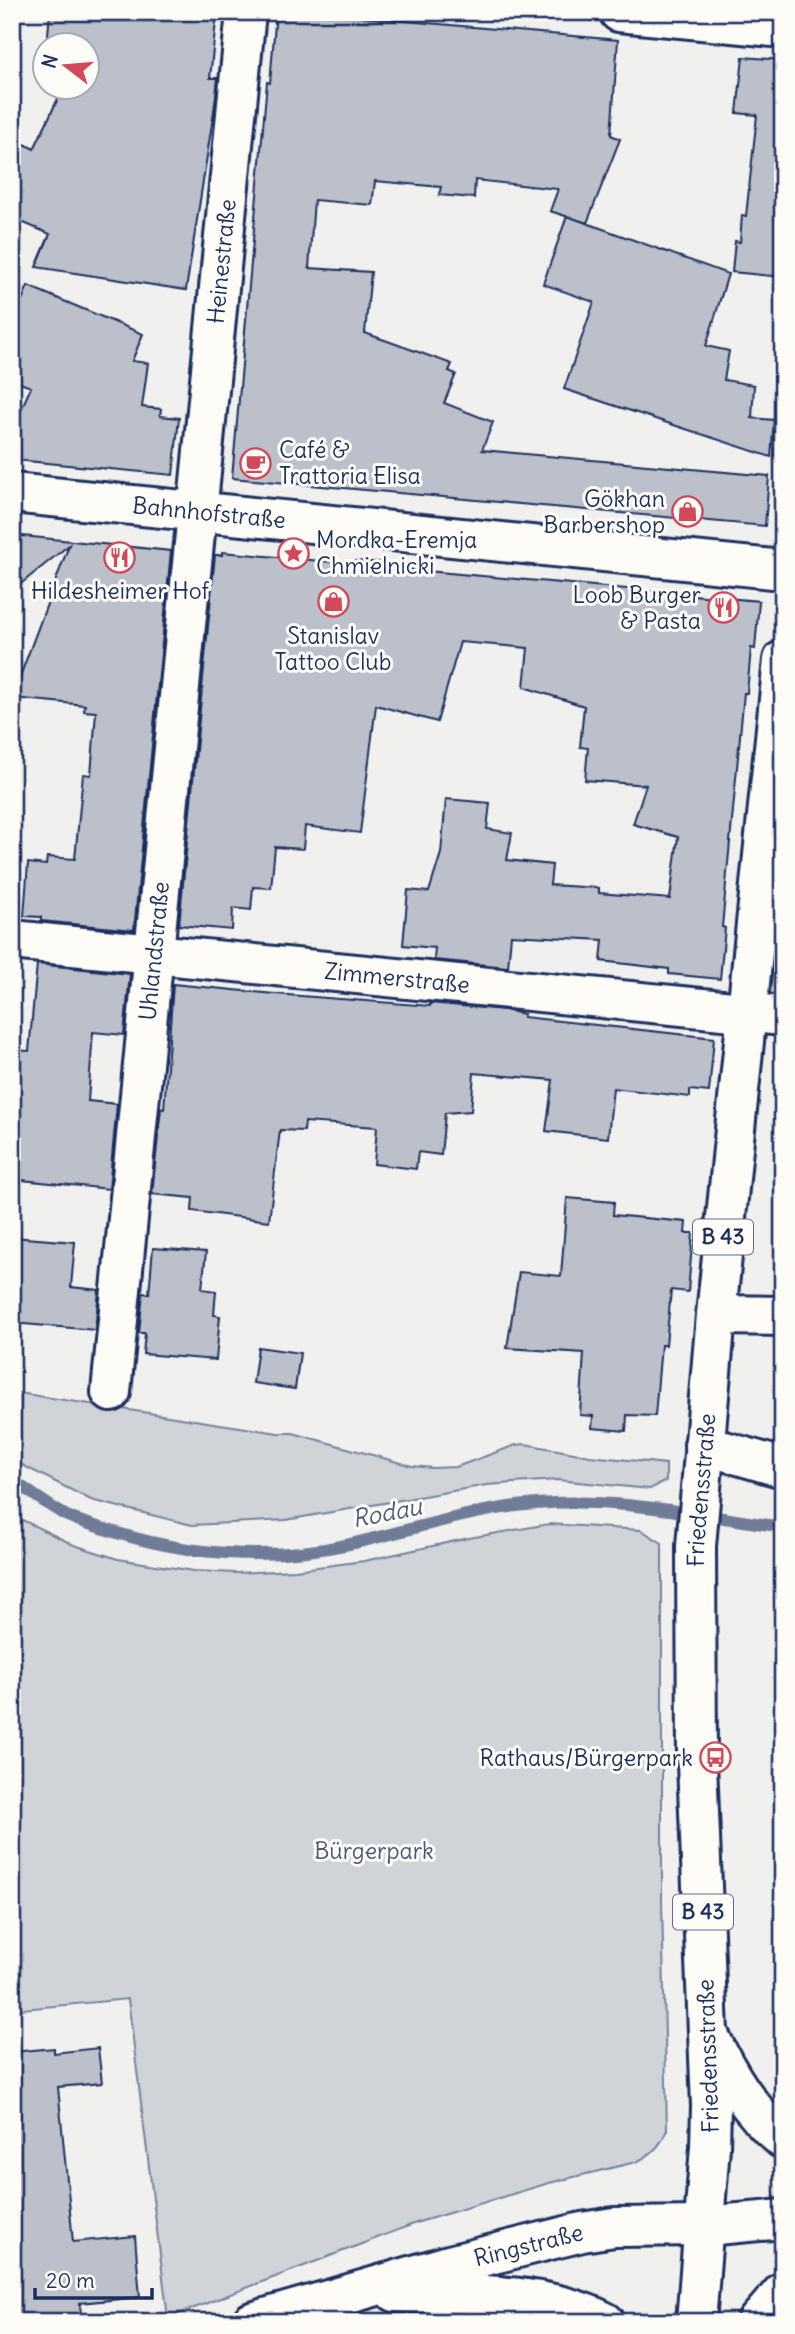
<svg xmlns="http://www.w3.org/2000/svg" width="795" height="2334" viewBox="0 0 795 2334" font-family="Delius,sans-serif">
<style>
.green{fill:#d0d3d8;stroke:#76819b;stroke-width:2}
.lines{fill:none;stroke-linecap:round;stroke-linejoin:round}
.stream{stroke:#6f7b97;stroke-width:12}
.building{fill:#bbc0ca;stroke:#1b2f5e;stroke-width:2}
.minor-casing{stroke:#1b2f5e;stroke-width:44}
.major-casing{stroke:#1b2f5e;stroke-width:44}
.minor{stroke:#fdfcf7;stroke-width:38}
.major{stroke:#fdfcf7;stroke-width:38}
.labels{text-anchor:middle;stroke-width:6;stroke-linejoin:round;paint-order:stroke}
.shield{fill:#fdfcf7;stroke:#5f6c8c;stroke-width:2}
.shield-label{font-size:21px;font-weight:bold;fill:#1b2f5e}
.street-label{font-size:23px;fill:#1b2f5e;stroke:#fdfcf7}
.poi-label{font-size:23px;fill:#1b2f5e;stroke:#fdfcf7;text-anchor:end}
.park-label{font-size:23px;fill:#48587c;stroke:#fdfcf7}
.water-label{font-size:24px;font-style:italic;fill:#4c5b7f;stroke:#fdfcf7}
</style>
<rect width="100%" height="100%" fill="#f0f0ee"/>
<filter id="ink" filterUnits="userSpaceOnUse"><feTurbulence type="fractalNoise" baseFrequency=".0143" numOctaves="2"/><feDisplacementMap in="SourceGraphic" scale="14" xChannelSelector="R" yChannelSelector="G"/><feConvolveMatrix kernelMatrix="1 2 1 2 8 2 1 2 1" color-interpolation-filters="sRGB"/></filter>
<g filter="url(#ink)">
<!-- green -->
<g class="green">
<path d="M12,1392L278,1433H293L412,1466L433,1468L456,1467L516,1445L525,1444L590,1456L666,1464V1481L650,1489L557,1480L487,1485L286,1520L192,1525L91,1500L12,1460Z"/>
<path d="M12,1515L74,1545L118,1559L194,1571L237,1573L295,1570L364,1561L469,1538L549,1524L641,1530L662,1543V1901L667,2130C660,2146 653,2154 636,2162L549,2183L419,2222L168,2318L128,1999L12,2010Z"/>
</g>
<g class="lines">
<!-- stream -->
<path class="stream" d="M12,1480C29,1491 47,1505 65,1515C77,1521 92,1525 105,1529C182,1555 269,1562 350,1544C412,1530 472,1509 536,1504C618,1497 702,1516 783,1527"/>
</g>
<!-- building -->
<g class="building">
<path d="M50,12H217L210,78H218L214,111L186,290L36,267L50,234L12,218V160L21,142L34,149L63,88H88V46H47Z"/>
<path d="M276,12H327V14L618,40L611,135L620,139L587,223L550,211L558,189L475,180L474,198L439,195L441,187L375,181L372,205L314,200L309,268L371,272L365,333L452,364L449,371L456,374L444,403L493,422L482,450L769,476L765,526L232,478L267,82L270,83Z"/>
<path d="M743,57L783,60V277L732,272L735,241L740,242L742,215L746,216L757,115L737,113Z"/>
<path d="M567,216L728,274L706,346L729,351L724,380L754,385L752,418L774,420L771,457L564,389L594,302L543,284Z"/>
<path d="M28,286L143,334L132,361L148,363L142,407L161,409L160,416L179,418L173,475L16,460L20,412L31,387L12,380V323Z"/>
<path d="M12,535L171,551L134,930L41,921V917L24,916L28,863L46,865L47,857L75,859L83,774L91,775L96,712L84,711L85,705L12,698L69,545L12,591Z"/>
<path d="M222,552L355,564V561L405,564V569L759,601L755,649L751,648L747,693H744L722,927L725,928L720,979L669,974V969L601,961L603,940L511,935L508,967L434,960L435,948L403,945L408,890L429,892L441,853L446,799L490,803L487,829L512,833L507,860L552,865L550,885L599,888V893L670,899L678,837L633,824L646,785L585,780L588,748L580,747L584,706L524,687L528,648L460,642L437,722L376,705L360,833L305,826L303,849L275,847L271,888L253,887L251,910L233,908L232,930L179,925L215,555H222Z"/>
<path d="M37,964L130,974L124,1035L93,1032L88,1101L117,1104L109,1189L12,1179V1050L29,1051Z"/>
<path d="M173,984L275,994L430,1006V1003L504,1010L524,1014L523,1017L714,1038L709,1092L690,1090V1097L613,1088L608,1138L546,1131L553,1080L474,1073L471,1111L445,1113L441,1155L418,1152L416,1169L374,1164L377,1127L305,1122L304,1131L280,1130L269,1221L192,1211L193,1198L152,1194L161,1108L164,1109Z"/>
<path d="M567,1198L614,1202L613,1215L686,1222L685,1233H693L688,1292L671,1290L666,1345H661L655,1416L627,1415L626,1431L592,1428L593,1416L580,1415L584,1353L507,1348L519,1272L561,1276Z"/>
<path d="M12,1237L75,1242L71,1287L99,1290L95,1330L12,1323Z"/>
<path d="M153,1248L206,1252L202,1289L216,1291L214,1315L220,1316L216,1360L143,1354L145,1333H139L143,1293L149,1294Z"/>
<path d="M258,1347L300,1353L295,1389L253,1383Z"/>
<path d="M54,2048V2053L98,2048L102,2083L58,2087L73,2242L135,2236L140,2297L80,2303L81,2316L12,2322V2052Z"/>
</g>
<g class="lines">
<defs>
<g id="minor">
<path d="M619,12L783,28"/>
<path id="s1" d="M12,493L783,570"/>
<path id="s2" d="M12,940L783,1016"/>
<path d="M716,1315L783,1316"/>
<path id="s3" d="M111,1392L246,12"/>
<path d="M704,1445L783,1468"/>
<path d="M709,2035C727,2073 749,2111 783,2139"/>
<path d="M395,2292C462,2294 544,2291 605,2322"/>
<path id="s4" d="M252,2322L449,2265L582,2232L614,2227L705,2226L783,2219"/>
<path d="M757,2322L783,2292"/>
</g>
<g id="major">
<path id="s5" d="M696,2322L710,2147L711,2106L697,1763L696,1546L716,1315L783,660"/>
</g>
</defs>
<!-- minor casing -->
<use href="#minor" class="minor-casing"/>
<!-- major casing -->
<use href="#major" class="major-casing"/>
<!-- minor -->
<use href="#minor" class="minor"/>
<!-- major -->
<use href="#major" class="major"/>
</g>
</g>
<!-- icons -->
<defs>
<symbol id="cafe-ring" viewBox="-11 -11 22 22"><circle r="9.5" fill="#fdfcf7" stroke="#d1495b" stroke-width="1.5"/><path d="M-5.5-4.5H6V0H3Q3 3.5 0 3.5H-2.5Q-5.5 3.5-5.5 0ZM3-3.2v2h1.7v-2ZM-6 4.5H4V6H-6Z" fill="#d1495b"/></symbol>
<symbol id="shop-ring" viewBox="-11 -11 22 22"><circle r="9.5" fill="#fdfcf7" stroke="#d1495b" stroke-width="1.5"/><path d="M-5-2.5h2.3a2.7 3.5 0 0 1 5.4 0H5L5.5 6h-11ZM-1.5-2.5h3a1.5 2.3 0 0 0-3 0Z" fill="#d1495b"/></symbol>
<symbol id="sight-ring" viewBox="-11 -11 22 22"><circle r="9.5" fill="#fdfcf7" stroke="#d1495b" stroke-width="1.5"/><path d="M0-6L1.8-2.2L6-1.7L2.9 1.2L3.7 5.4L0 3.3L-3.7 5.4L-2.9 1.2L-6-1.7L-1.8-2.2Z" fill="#d1495b"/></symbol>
<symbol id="restaurant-ring" viewBox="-11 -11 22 22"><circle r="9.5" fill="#fdfcf7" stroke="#d1495b" stroke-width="1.5"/><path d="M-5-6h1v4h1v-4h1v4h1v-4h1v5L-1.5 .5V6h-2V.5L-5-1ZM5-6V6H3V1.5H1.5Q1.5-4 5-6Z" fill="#d1495b"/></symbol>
<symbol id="bus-ring" viewBox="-11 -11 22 22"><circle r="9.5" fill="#fdfcf7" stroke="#d1495b" stroke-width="1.5"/><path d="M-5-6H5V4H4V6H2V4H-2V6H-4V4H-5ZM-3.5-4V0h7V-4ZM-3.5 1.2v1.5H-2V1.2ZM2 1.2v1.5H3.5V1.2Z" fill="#d1495b"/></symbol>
</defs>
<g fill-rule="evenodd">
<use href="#cafe-ring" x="238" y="446" width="35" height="35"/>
<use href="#shop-ring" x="670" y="494" width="35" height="35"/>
<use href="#sight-ring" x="276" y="536" width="35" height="35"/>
<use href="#restaurant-ring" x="102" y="540" width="35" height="35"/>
<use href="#shop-ring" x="316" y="584" width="35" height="35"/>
<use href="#restaurant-ring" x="706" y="590" width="35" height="35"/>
<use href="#bus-ring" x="698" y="1740" width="35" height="35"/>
</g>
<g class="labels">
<!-- shield labels -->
<g class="shield">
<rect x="693" y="1219.5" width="60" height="35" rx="5"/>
<rect x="673" y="1894.5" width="60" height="35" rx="5"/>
</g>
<g class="shield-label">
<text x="723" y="1244">B 43</text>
<text x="703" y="1919">B 43</text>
</g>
<!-- street labels -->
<g class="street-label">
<text dy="8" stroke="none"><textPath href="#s3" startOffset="1136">Heinestraße</textPath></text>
<text dy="8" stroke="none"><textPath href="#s1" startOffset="198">Bahnhofstraße</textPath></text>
<text dy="8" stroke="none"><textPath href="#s3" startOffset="443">Uhlandstraße</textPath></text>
<text dy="8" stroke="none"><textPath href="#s2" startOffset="387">Zimmerstraße</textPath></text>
<text dy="8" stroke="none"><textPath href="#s5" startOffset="833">Friedensstraße</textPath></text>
<text transform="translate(708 2056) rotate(-92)" y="8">Friedensstraße</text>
<text dy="8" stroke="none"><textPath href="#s4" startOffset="287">Ringstraße</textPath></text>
</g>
<!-- poi labels -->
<g class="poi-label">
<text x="279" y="458" text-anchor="start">Café &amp;<tspan x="279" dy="26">Trattoria Elisa</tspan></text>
<text x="665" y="507">Gökhan<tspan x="665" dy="26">Barbershop</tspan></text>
<text x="316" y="548" text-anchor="start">Mordka-Eremja<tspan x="316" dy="26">Chmielnicki</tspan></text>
<text x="120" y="599" text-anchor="middle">Hildesheimer Hof</text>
<text x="701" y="603">Loob Burger<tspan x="701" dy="26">&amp; Pasta</tspan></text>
<text x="333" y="644" text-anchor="middle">Stanislav<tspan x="333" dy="26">Tattoo Club</tspan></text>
<text x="693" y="1766">Rathaus/Bürgerpark</text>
</g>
<!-- park labels -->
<g class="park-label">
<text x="374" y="1859">Bürgerpark</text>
</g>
<!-- water labels -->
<g class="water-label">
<text transform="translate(387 1513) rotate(-11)" y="8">Rodau</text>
</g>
</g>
<!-- margin -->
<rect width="795" height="2334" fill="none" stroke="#fdfcf7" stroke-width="42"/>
<rect x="21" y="21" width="753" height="2292" fill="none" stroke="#1b2f5e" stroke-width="2.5" filter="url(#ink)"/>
<!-- north arrow -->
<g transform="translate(66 66) rotate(286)"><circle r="33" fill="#fdfcf7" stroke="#a3aaba" stroke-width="2"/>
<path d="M0-5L12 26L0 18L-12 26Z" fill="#d1495b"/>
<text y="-10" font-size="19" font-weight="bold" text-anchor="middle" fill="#1b2f5e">N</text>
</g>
<!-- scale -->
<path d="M35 2288v10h117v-10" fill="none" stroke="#1b2f5e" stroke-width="3.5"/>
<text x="46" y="2288" font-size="21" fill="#1b2f5e" stroke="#fdfcf7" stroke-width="5" paint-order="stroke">20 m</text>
</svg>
